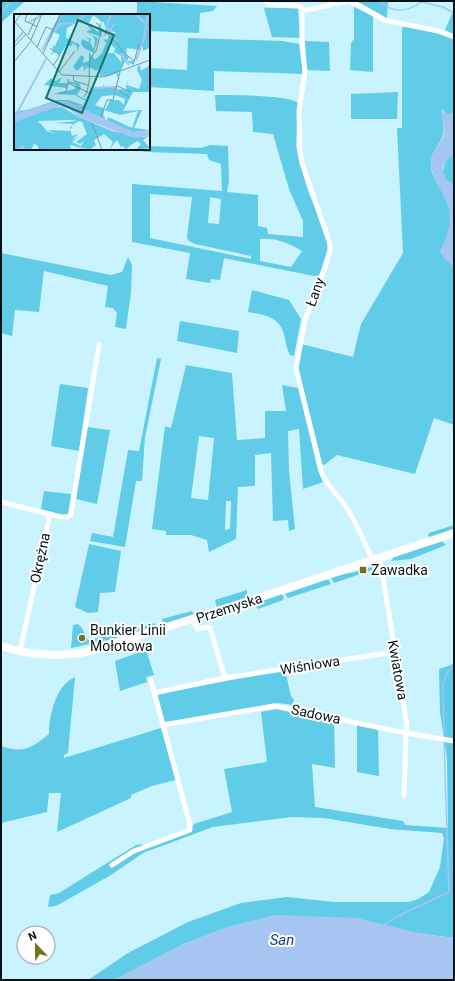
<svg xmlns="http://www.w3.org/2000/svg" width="455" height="981" viewBox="0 0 455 981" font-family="Roboto,sans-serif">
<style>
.green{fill:#60cce7;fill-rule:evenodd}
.water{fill:#a6c5f3}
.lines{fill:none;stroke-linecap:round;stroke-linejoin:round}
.stream{stroke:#a6c5f3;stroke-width:1.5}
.minor{stroke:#fff;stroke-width:5}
.primary{stroke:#fff;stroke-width:8}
.poi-dot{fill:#6f751d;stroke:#fff;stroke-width:1.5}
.labels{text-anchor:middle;stroke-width:4;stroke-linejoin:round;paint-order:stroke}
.street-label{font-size:14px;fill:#041215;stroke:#fff}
.poi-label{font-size:14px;fill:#041215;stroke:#fff;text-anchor:start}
.water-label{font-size:15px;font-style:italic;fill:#124385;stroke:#fff}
.inset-river{fill:none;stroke:#a6c5f3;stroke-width:2}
.inset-road{fill:none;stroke:#7a99a1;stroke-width:1}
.view{fill:#0f766e;fill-opacity:0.15;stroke:#0f766e;stroke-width:2}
.inset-edge{fill:none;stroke:#041215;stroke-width:2}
</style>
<rect width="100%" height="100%" fill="#c9f3fe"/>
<!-- green -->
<g class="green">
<path d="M1,1H25L1,23Z"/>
<path d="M137,1L217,6L213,11L200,13L199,33L149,31V15H137Z"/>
<path d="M356,1H388L387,18Z"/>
<path d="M274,7L298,8L300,38L272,37L264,8Z"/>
<path d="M354,7L373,16V72L350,70L351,43L354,39Z"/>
<path d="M454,9V34L445,30Z"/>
<path d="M404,26L439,33L454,39V116L452,113L447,115L442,109C441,117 445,126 443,134C441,144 432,150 431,162C430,172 436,181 441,190C454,212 453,229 440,251L454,267V425L434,418L415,474L337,455L324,465L322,464L300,378L298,364L301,344L353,357L361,324L403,253L397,128H402V29Z"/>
<path d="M188,38L282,41L300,44L303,74L214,71V91L149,87V68L187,70Z"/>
<path d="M305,41L329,42L330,71L307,70Z"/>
<path d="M398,92L397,119H351V94Z"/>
<path d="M215,95C229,95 291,95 298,103L296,146L299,160L307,188L326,235L328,248L319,277L224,258L220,280L211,279L210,283L186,279L190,253L132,242V184L222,191L221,164L209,160L207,154L146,152L132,149H149V146L201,148L210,145L228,146L229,181L227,192L258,195V226L267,228L268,234L303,237V221L289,189L273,134L253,132L252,112L216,111ZM150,194L192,197L187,238L189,241L195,244L251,256V259L150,238ZM210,197L221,199L219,224L208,223ZM260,239C277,238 288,243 302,251L291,267L260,261Z"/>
<path d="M450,156H454L453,185C438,180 442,165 450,156Z"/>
<path d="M1,253L111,275L122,272L128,257L132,265L131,292L126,329L115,327L117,313L113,308L105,307L108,286L44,271L39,312L15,310L12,336L1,333Z"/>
<path d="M252,290L289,300L301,319L294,356L290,355C287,349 286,345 285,338C281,317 266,315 248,312Z"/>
<path d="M180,321L239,331L237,353L177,341Z"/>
<path d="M157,358L161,359L145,437L142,481H136L125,547L90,541L92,533L113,537L128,450L139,451Z"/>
<path d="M186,365L232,373L237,440L265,438V411H286L282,385L298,388L318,470L323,482L303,489L299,429L288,431L289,471L295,529L289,531L288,520L273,521L271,453L255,455V486L238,487L236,539L209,552L207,540L191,535H166V531L152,529L165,426L171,428ZM199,436L214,438L208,500L191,498ZM226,501H231L230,529L225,530Z"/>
<path d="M60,384L88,388L79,451L51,446Z"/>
<path d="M87,427L110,430L97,504L76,499Z"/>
<path d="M44,491L71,494L68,514L63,515L41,509Z"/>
<path d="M454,525V530L431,538L428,536L429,533Z"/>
<path d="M442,541L446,545L411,559L391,561L394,557Z"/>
<path d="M89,544L121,551L115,592L100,593L98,612L88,613L75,607Z"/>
<path d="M374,566L376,567L375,569L334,583L331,578C346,573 360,572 374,566Z"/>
<path d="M328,579L331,584L288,598L285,594Z"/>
<path d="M247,590V598L217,608L215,600Z"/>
<path d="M281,594L284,597L283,600L258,609L254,604Z"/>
<path d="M192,611L194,615L163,624L162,619Z"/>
<path d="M155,623V626L121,636V633Z"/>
<path d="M78,624L82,628L88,640L117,634V638L71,648L73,625Z"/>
<path d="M146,650L154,675L146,677L147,682L120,691L115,661Z"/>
<path d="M454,664V938L277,915L228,927L184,944L114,980H88L128,953L188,922L241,903L287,897L334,902H409L418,899L429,892L440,867L444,838L442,833L390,829L324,818L292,817L213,827L143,853L111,875L56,906L48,907L50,895L59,893L136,845L143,844V848L191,831L194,824L232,812L224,769L267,762L261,712L283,708L334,720L335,768L312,764L315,807L403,821L405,825L448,828L447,760L440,712L439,669Z"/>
<path d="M285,670L291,696L294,700L292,705L278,703L167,722L164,721L157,694Z"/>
<path d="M75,677L68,753L64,755V758L161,728L176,780L152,786L131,795V798L57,832L61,793H49L47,812L1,823V746C24,754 31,748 49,734C49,715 56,685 75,677Z"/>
<path d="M357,725L378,730L379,776L357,772Z"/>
</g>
<!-- water -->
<g class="water">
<path d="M441,109L447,115L452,113L454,116V156H450L442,168L446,180L454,184V267L444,258L440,251C450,233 454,214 444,195C438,185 432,176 431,164C430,151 442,145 444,133C445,126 441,117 441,109Z"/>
<path d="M277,915L357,918L423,934L454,938V980H114L184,944L228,927Z"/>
</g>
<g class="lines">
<!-- stream -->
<g class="stream">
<path d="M379,1C393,14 407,12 422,2L443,7L454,13"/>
<path d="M1,12L12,1"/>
<path d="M444,735L443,684L448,671L454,667"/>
<path d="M383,926L396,917L449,892L444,742"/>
</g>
<!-- minor -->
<g class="minor">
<path d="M265,1L270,5L298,6L301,7L302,11"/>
<path d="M302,11V46L305,71L299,111L300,151L302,163L330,244V251L325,267L305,320L296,368L322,474C329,488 340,497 348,510C358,526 365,544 373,561"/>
<path d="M302,11L348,1L360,6L384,20L438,31L454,37"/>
<path d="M1,502L61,517H68L71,514L99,345"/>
<path d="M380,559L407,725L406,733L454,741"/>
<path d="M193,620L197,629L207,627L210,628L225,678L394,652"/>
<path d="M20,651L50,514"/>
<path d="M151,680L163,725L274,706L406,733L404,796"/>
<path d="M154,693L225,678"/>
<path d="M112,865L134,851L190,830L189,821L163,725"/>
</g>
<!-- primary -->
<path class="primary" d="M1,646C31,656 61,657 91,651L252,600L454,533"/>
</g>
<!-- markers -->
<g class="poi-dot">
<rect x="359" y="566" width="8" height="8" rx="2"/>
<circle cx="82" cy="638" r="4"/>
</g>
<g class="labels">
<!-- street labels -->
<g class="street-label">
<text transform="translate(315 292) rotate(-70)" y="5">Łany</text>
<text transform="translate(40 558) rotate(-78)" y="5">Okrężna</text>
<text transform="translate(229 608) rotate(-18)" y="5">Przemyska</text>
<text transform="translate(310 665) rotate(-9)" y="5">Wiśniowa</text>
<text transform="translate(398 670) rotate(80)" y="5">Kwiatowa</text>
<text transform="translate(316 714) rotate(12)" y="5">Sadowa</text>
</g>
<!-- poi labels -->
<g class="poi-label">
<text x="371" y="575">Zawadka</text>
<text x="90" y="635">Bunkier Linii<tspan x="90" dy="16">Mołotowa</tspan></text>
</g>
<!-- water labels -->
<g class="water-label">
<text x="282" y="945">San</text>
</g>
</g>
<!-- overview -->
<g transform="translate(14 14)">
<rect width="136" height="136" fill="#c9f3fe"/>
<path d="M46,0H136V40L135,34L129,37V32L126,36L113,34L112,40L115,44L112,47H120V51L111,47L107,57L95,62H86L85,54L82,57L76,53L72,55L73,50L70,58L69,51L63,57L59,53L67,41L70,43L69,49L75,47V38L81,46L88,39L92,29L89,25L93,26L95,22L98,23L102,19L96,16L89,23L92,18L90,8H87L88,23L72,18L78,15L74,13L75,11L84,18L87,7L79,1L75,9L67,6L53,14L52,23L53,25L56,19L54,25L66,31L63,37V32L59,29L57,32H52L46,41L41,38L36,41L39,37V31L41,32L46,21L40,18L35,28L32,27ZM96,30L101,34L100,38L107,42L108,49L100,39H94L91,43ZM78,21L84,24L80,39L70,34L67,30L68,25L75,28V25L70,22L77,25L76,29L80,35L81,26ZM136,46L126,51L127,57L136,51V78H119L109,97L128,96L120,114L136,116L119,118L93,107L94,103L118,114L124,97L106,101L90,96L89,105L52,87L41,88L15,97L0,100L3,97L13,96L43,86H54L69,91L72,87L61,81L39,80L61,75L62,71L54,69V67L65,69L67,74L63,81L73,86L77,74H89L90,69V74L102,73L104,64L102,60L105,59L102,78L106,75L113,76L112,72L115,63L113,71L125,75L128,66L123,56L124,52ZM101,81L111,85L110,91L105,86H96L92,95L81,91L88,82ZM48,63L45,69H53V74L30,71L37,64L42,67ZM48,93L65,103L98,117L130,123L136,121L129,126L136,134L122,136L127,130L123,127L113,134L115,136L111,134L110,136V132L107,133L103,126L95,136L99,128L90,120L80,126L82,131L75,136L60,131L73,136L57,131L56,134L61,136H24V132L20,130L17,136H0V108L35,94ZM57,106L64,107L41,109L59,110L56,117L34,116L42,120L33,117L24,107ZM65,107L68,108L73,120L62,128L66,130L70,127L67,132L58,128L65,122L58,126L64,120L58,122L56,113Z" fill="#60cce7" fill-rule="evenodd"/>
<path d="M52,87L119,118L136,116V121L121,124L112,121L65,103L55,95L46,92L0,108V100L41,88Z" fill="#a6c5f3"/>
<path class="inset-river" d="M97,0L92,13L103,28M121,0L131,9M15,8L25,3L26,0M40,18L46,10L60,9L73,0M98,21L97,15L101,9M0,29L9,18M28,36L37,19M110,39L108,41L115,51M122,46L130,25L134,0M76,78L78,74L102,73M64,92H71L75,80M3,99L32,45M0,136L9,133L11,136"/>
<path class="inset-road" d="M13,0L11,7L24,13M0,7L48,61L90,63L136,46M82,9L85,11V15L98,23L109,38L120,47M0,10L7,0M14,21L22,4M17,26L28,0M0,33L12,20M23,33L32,13L40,16M36,34L46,41L39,52M29,40L46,0M0,48L17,27M120,48L125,30M45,58L61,37M59,62L60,67L74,71M75,63L76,45L82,37L87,17M76,63L73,78L77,80M54,65V69L73,78L70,83M103,72L117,78M102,75L115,83M45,79L52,78L54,69M91,104L87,102L93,86H99L106,58M78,109L88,136"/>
<path class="view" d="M64,6L100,21L68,99L32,84Z"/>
<rect width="136" height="136" class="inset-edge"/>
</g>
<!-- border -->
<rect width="455" height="981" fill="none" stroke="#041215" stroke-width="4"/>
<!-- north arrow -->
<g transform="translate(36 945) rotate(338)"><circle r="19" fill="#ffffff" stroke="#9ba0a1"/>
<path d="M0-3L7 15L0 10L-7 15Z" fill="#6f751d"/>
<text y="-6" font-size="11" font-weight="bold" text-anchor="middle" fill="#041215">N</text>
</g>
</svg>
